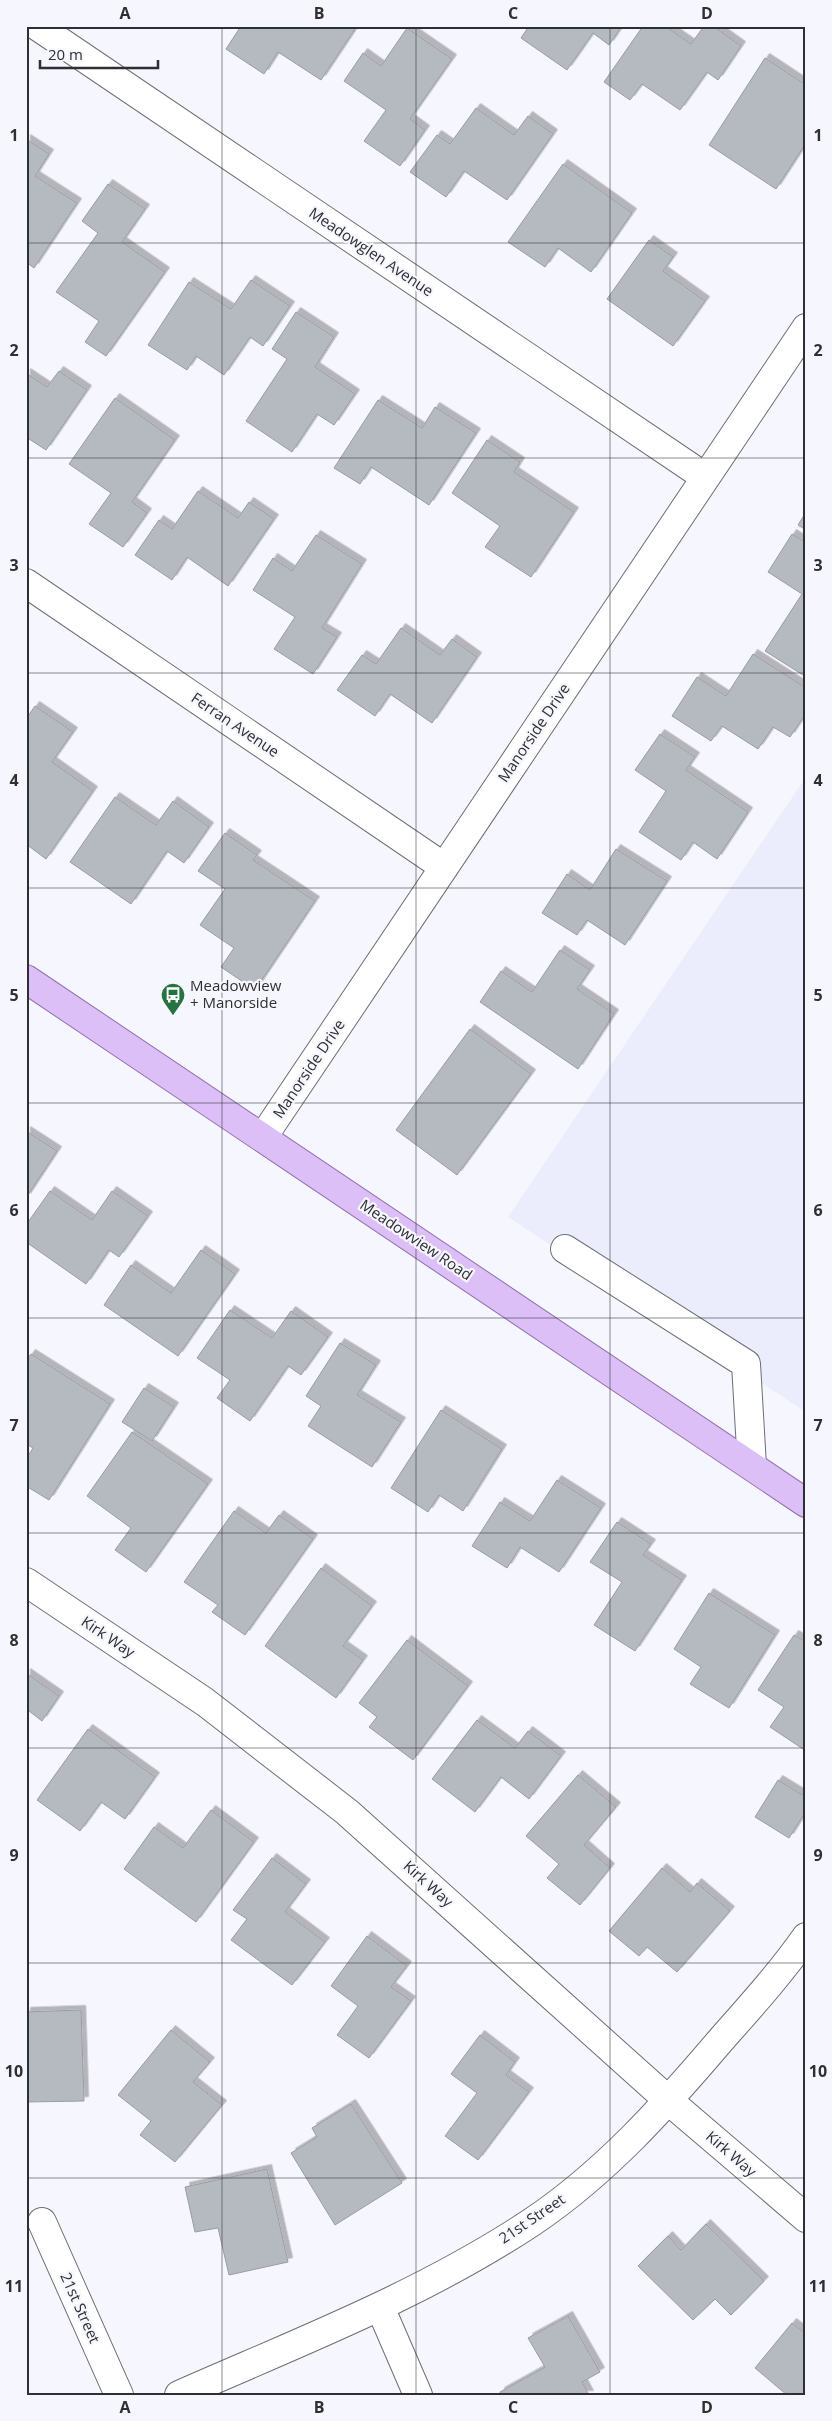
<svg xmlns="http://www.w3.org/2000/svg" width="832" height="2421" viewBox="0 0 832 2421" font-family="'Open Sans',sans-serif">
<style>
.built{fill:#ebecfc}
.building{fill:#b5bac0;stroke:#989da3;filter:url(#shadow)}
.lines{fill:none;stroke-linecap:round;stroke-linejoin:round}
.minor-casing{stroke:#6e6f76;stroke-width:30}
.major-casing{stroke:#9071ae;stroke-width:30}
.minor{stroke:#fff;stroke-width:28}
.major{stroke:#dcbff6;stroke-width:28}
.grid{fill:none;stroke:#2e2f32;stroke-width:1;stroke-opacity:0.55}
.labels{text-anchor:middle;stroke-width:4.5;stroke-linejoin:round;paint-order:stroke}
.street-label{font-size:15px;fill:#2e2f32;stroke:#f5f6fe}
.poi-label{font-size:15px;fill:#2e2f32;stroke:#f5f6fe;text-anchor:start}
.neatline{fill:none;stroke:#2e2f32;stroke-width:2}
.grid-label{font-size:16px;text-anchor:middle;font-weight:bold;fill:#2e2f32}
</style>
<defs>
<filter id="shadow"><feDropShadow dx="4.5" dy="-4.5" stdDeviation="0" flood-color="#0004"/></filter>
</defs>
<rect width="100%" height="100%" fill="#f5f6fe"/>
<!-- built -->
<path class="built" d="M806,777V1412L508,1217Z"/>
<!-- building -->
<g class="building">
<path d="M241,26H357L321,80L278,52L264,74L226,49Z"/>
<path d="M529,26H622L609,45L593,33L567,70L521,38Z"/>
<path d="M643,26H665L691,44L704,26H713L741,46L718,80L707,72L680,110L642,84L630,100L604,82Z"/>
<path d="M407,28L452,59L410,119L425,130L400,166L364,141L386,110L344,81L363,53L381,66Z"/>
<path d="M765,58L806,85V143L776,189L709,145Z"/>
<path d="M476,108L514,135L528,116L553,134L507,200L464,171L446,197L410,172L437,135L450,144Z"/>
<path d="M26,139L49,154L35,176L77,203L34,268L26,262Z"/>
<path d="M563,164L632,213L591,272L558,248L545,267L508,242Z"/>
<path d="M108,184L145,209L122,242L165,272L106,356L85,342L99,321L56,292L98,233L82,221Z"/>
<path d="M649,240L673,257L663,271L705,301L673,346L607,299Z"/>
<path d="M251,280L290,306L263,346L250,337L224,375L196,356L187,370L148,345L189,282L231,309Z"/>
<path d="M296,312L334,337L315,367L355,394L334,425L317,414L292,452L246,421L287,359L272,349Z"/>
<path d="M59,371L87,390L46,450L26,437V373L47,387Z"/>
<path d="M115,398L175,440L132,502L147,513L123,547L89,524L111,493L69,464Z"/>
<path d="M378,400L422,428L435,407L476,433L429,505L371,467L360,484L334,468Z"/>
<path d="M487,440L520,462L514,472L574,512L531,577L485,547L500,526L452,493Z"/>
<path d="M198,491L238,518L249,502L274,519L228,586L187,557L172,580L135,555L159,520L172,529Z"/>
<path d="M806,512V530L798,525Z"/>
<path d="M792,534L806,543V677L765,651L802,594L768,572Z"/>
<path d="M316,535L362,564L322,628L337,637L313,674L274,649L295,617L253,590L273,558L292,571Z"/>
<path d="M401,628L440,655L452,639L477,657L432,723L390,694L375,716L337,690L362,655L376,664Z"/>
<path d="M753,654L806,688V713L790,737L773,727L758,749L722,726L711,741L672,716L697,677L726,696Z"/>
<path d="M35,706L73,732L52,762L93,791L46,859L26,844V719Z"/>
<path d="M660,734L695,757L686,770L748,812L717,859L693,842L681,860L639,832L666,791L635,770Z"/>
<path d="M115,797L156,825L173,801L209,827L184,863L167,851L131,904L70,862Z"/>
<path d="M225,833L257,855L253,860L315,901L255,990L221,967L234,948L200,925L225,889L198,871Z"/>
<path d="M616,849L667,881L625,945L587,920L577,935L542,913L567,874L590,890Z"/>
<path d="M560,950L590,970L577,989L614,1014L578,1069L480,1002L501,971L532,992Z"/>
<path d="M470,1029L531,1074L457,1175L396,1130Z"/>
<path d="M26,1131L57,1151L26,1198Z"/>
<path d="M50,1191L92,1220L112,1191L148,1216L119,1257L109,1250L86,1284L26,1242V1225Z"/>
<path d="M201,1250L235,1274L178,1356L104,1305L131,1265L171,1293Z"/>
<path d="M230,1310L272,1338L291,1311L328,1337L301,1375L288,1366L250,1421L217,1398L230,1380L197,1358Z"/>
<path d="M340,1343L376,1365L357,1395L401,1422L372,1467L308,1426L321,1406L306,1396Z"/>
<path d="M31,1354L110,1404L49,1500L26,1486V1459L33,1448L26,1444V1361Z"/>
<path d="M144,1388L174,1407L152,1441L122,1422Z"/>
<path d="M441,1410L502,1449L463,1511L439,1495L428,1512L391,1488Z"/>
<path d="M132,1432L208,1484L146,1572L115,1550L131,1528L87,1496Z"/>
<path d="M557,1480L601,1508L559,1572L520,1547L507,1568L472,1546L500,1502L530,1521Z"/>
<path d="M234,1511L266,1533L279,1515L313,1539L245,1635L212,1612L218,1605L184,1582Z"/>
<path d="M617,1522L651,1544L643,1555L682,1580L635,1651L594,1625L622,1582L590,1562Z"/>
<path d="M321,1568L372,1606L343,1646L363,1660L336,1698L265,1646Z"/>
<path d="M709,1593L775,1635L729,1708L690,1684L701,1667L674,1649Z"/>
<path d="M794,1635L806,1642V1751L770,1727L784,1707L758,1690Z"/>
<path d="M407,1640L468,1686L413,1760L369,1727L377,1717L359,1703Z"/>
<path d="M26,1673L59,1696L42,1721L29,1711L26,1714Z"/>
<path d="M477,1720L515,1748L528,1731L561,1756L529,1799L501,1777L475,1812L432,1779Z"/>
<path d="M88,1729L155,1777L125,1819L101,1802L80,1831L37,1800Z"/>
<path d="M578,1775L616,1807L584,1845L610,1868L580,1905L547,1878L559,1864L526,1836Z"/>
<path d="M778,1780L806,1797V1811L789,1838L755,1817Z"/>
<path d="M211,1810L254,1842L196,1922L124,1869L154,1827L183,1848Z"/>
<path d="M272,1858L306,1884L285,1912L325,1942L292,1985L231,1940L247,1919L233,1910Z"/>
<path d="M662,1868L690,1892L697,1883L730,1911L677,1972L647,1947L639,1956L609,1931Z"/>
<path d="M367,1936L407,1966L391,1987L411,2001L369,2058L337,2035L358,2006L331,1986Z"/>
<path d="M81,2010L84,2101L26,2102V2012Z"/>
<path d="M171,2030L210,2062L193,2082L222,2105L175,2162L140,2135L151,2121L118,2095Z"/>
<path d="M480,2035L515,2062L506,2075L529,2092L478,2160L445,2136L477,2093L451,2074Z"/>
<path d="M351,2104L402,2183L335,2225L291,2153L317,2137L312,2128Z"/>
<path d="M267,2169L288,2262L229,2275L218,2228L195,2232L185,2187Z"/>
<path d="M706,2224L764,2281L731,2315L715,2299L693,2320L638,2266L668,2236L681,2250Z"/>
<path d="M568,2316L600,2372L582,2382L589,2395H501L500,2392L545,2367L528,2338Z"/>
<path d="M792,2323L806,2334V2395H787L755,2368Z"/>
</g>
<g class="lines">
<defs>
<g id="minor">
<path d="M37,26L705,477"/>
<path d="M26,583L444,867"/>
<path d="M263,1137L806,328"/>
<path d="M565,1249L746,1364L752,1466"/>
<path d="M26,1582L205,1702L347,1812L669,2101L806,2218"/>
<path d="M42,2222L119,2395"/>
<path d="M380,2307L418,2395"/>
<path d="M179,2395C299,2342 422,2295 532,2222C605,2173 663,2108 720,2041C750,2007 780,1974 806,1937"/>
</g>
<path id="major" d="M26,979L806,1503"/>
</defs>
<!-- minor casing -->
<use href="#minor" class="minor-casing"/>
<!-- major casing -->
<use href="#major" class="major-casing"/>
<!-- minor -->
<use href="#minor" class="minor"/>
<!-- major -->
<use href="#major" class="major"/>
</g>
<!-- grid -->
<path class="grid" d="M222,26V2395M416,26V2395M610,26V2395M26,243H806M26,458H806M26,673H806M26,888H806M26,1103H806M26,1318H806M26,1533H806M26,1748H806M26,1963H806M26,2178H806"/>
<!-- icons -->
<defs>
<symbol id="bus-pin" viewBox="-11 -11 22 30"><path d="M0 17L-7.5 6A9.5 9.5 0 1 1 7.5 6Z" fill="#267241" stroke="#f5f6fe"/><path d="M-5-6H5V4H4V6H2V4H-2V6H-4V4H-5ZM-3.5-4V0h7V-4ZM-3.5 1.2v1.5H-2V1.2ZM2 1.2v1.5H3.5V1.2Z" fill="#fff"/></symbol>
</defs>
<g fill-rule="evenodd">
<use href="#bus-pin" x="159" y="981" width="28" height="38"/>
</g>
<g class="labels">
<!-- street labels -->
<g class="street-label">
<text transform="translate(371 252) rotate(34)" y="5">Meadowglen Avenue</text>
<text transform="translate(235 725) rotate(34)" y="5">Ferran Avenue</text>
<text transform="translate(534 733) rotate(-56)" y="5">Manorside Drive</text>
<text transform="translate(309 1069) rotate(-56)" y="5">Manorside Drive</text>
<text transform="translate(416 1240) rotate(34)" y="5">Meadowview Road</text>
<text transform="translate(108 1637) rotate(34)" y="5">Kirk Way</text>
<text transform="translate(428 1884) rotate(42)" y="5">Kirk Way</text>
<text transform="translate(731 2154) rotate(41)" y="5">Kirk Way</text>
<text transform="translate(532 2219) rotate(-34)" y="5">21st Street</text>
<text transform="translate(80 2308) rotate(66)" y="5">21st Street</text>
</g>
<!-- poi labels -->
<g class="poi-label">
<text x="190" y="991">Meadowview<tspan x="190" dy="17">+ Manorside</tspan></text>
</g>
</g>
<!-- border -->
<rect width="832" height="2421" fill="none" stroke="#f5f6fe" stroke-width="55"/>
<!-- scale -->
<path d="M40 60v8h118v-8" fill="none" stroke="#2e2f32" stroke-width="2.5"/>
<text x="48" y="60" font-size="15" fill="#2e2f32" stroke="#f5f6fe" stroke-width="4" paint-order="stroke">20 m</text>
<rect x="28" y="28" width="776" height="2366" class="neatline"/>
<g class="grid-label">
<text x="125" y="19">A</text>
<text x="319" y="19">B</text>
<text x="513" y="19">C</text>
<text x="707" y="19">D</text>
<text x="14" y="141">1</text>
<text x="818" y="141">1</text>
<text x="14" y="356">2</text>
<text x="818" y="356">2</text>
<text x="14" y="571">3</text>
<text x="818" y="571">3</text>
<text x="14" y="786">4</text>
<text x="818" y="786">4</text>
<text x="14" y="1001">5</text>
<text x="818" y="1001">5</text>
<text x="14" y="1216">6</text>
<text x="818" y="1216">6</text>
<text x="14" y="1431">7</text>
<text x="818" y="1431">7</text>
<text x="14" y="1646">8</text>
<text x="818" y="1646">8</text>
<text x="14" y="1861">9</text>
<text x="818" y="1861">9</text>
<text x="14" y="2077">10</text>
<text x="818" y="2077">10</text>
<text x="14" y="2292">11</text>
<text x="818" y="2292">11</text>
<text x="125" y="2413">A</text>
<text x="319" y="2413">B</text>
<text x="513" y="2413">C</text>
<text x="707" y="2413">D</text>
</g>
</svg>
